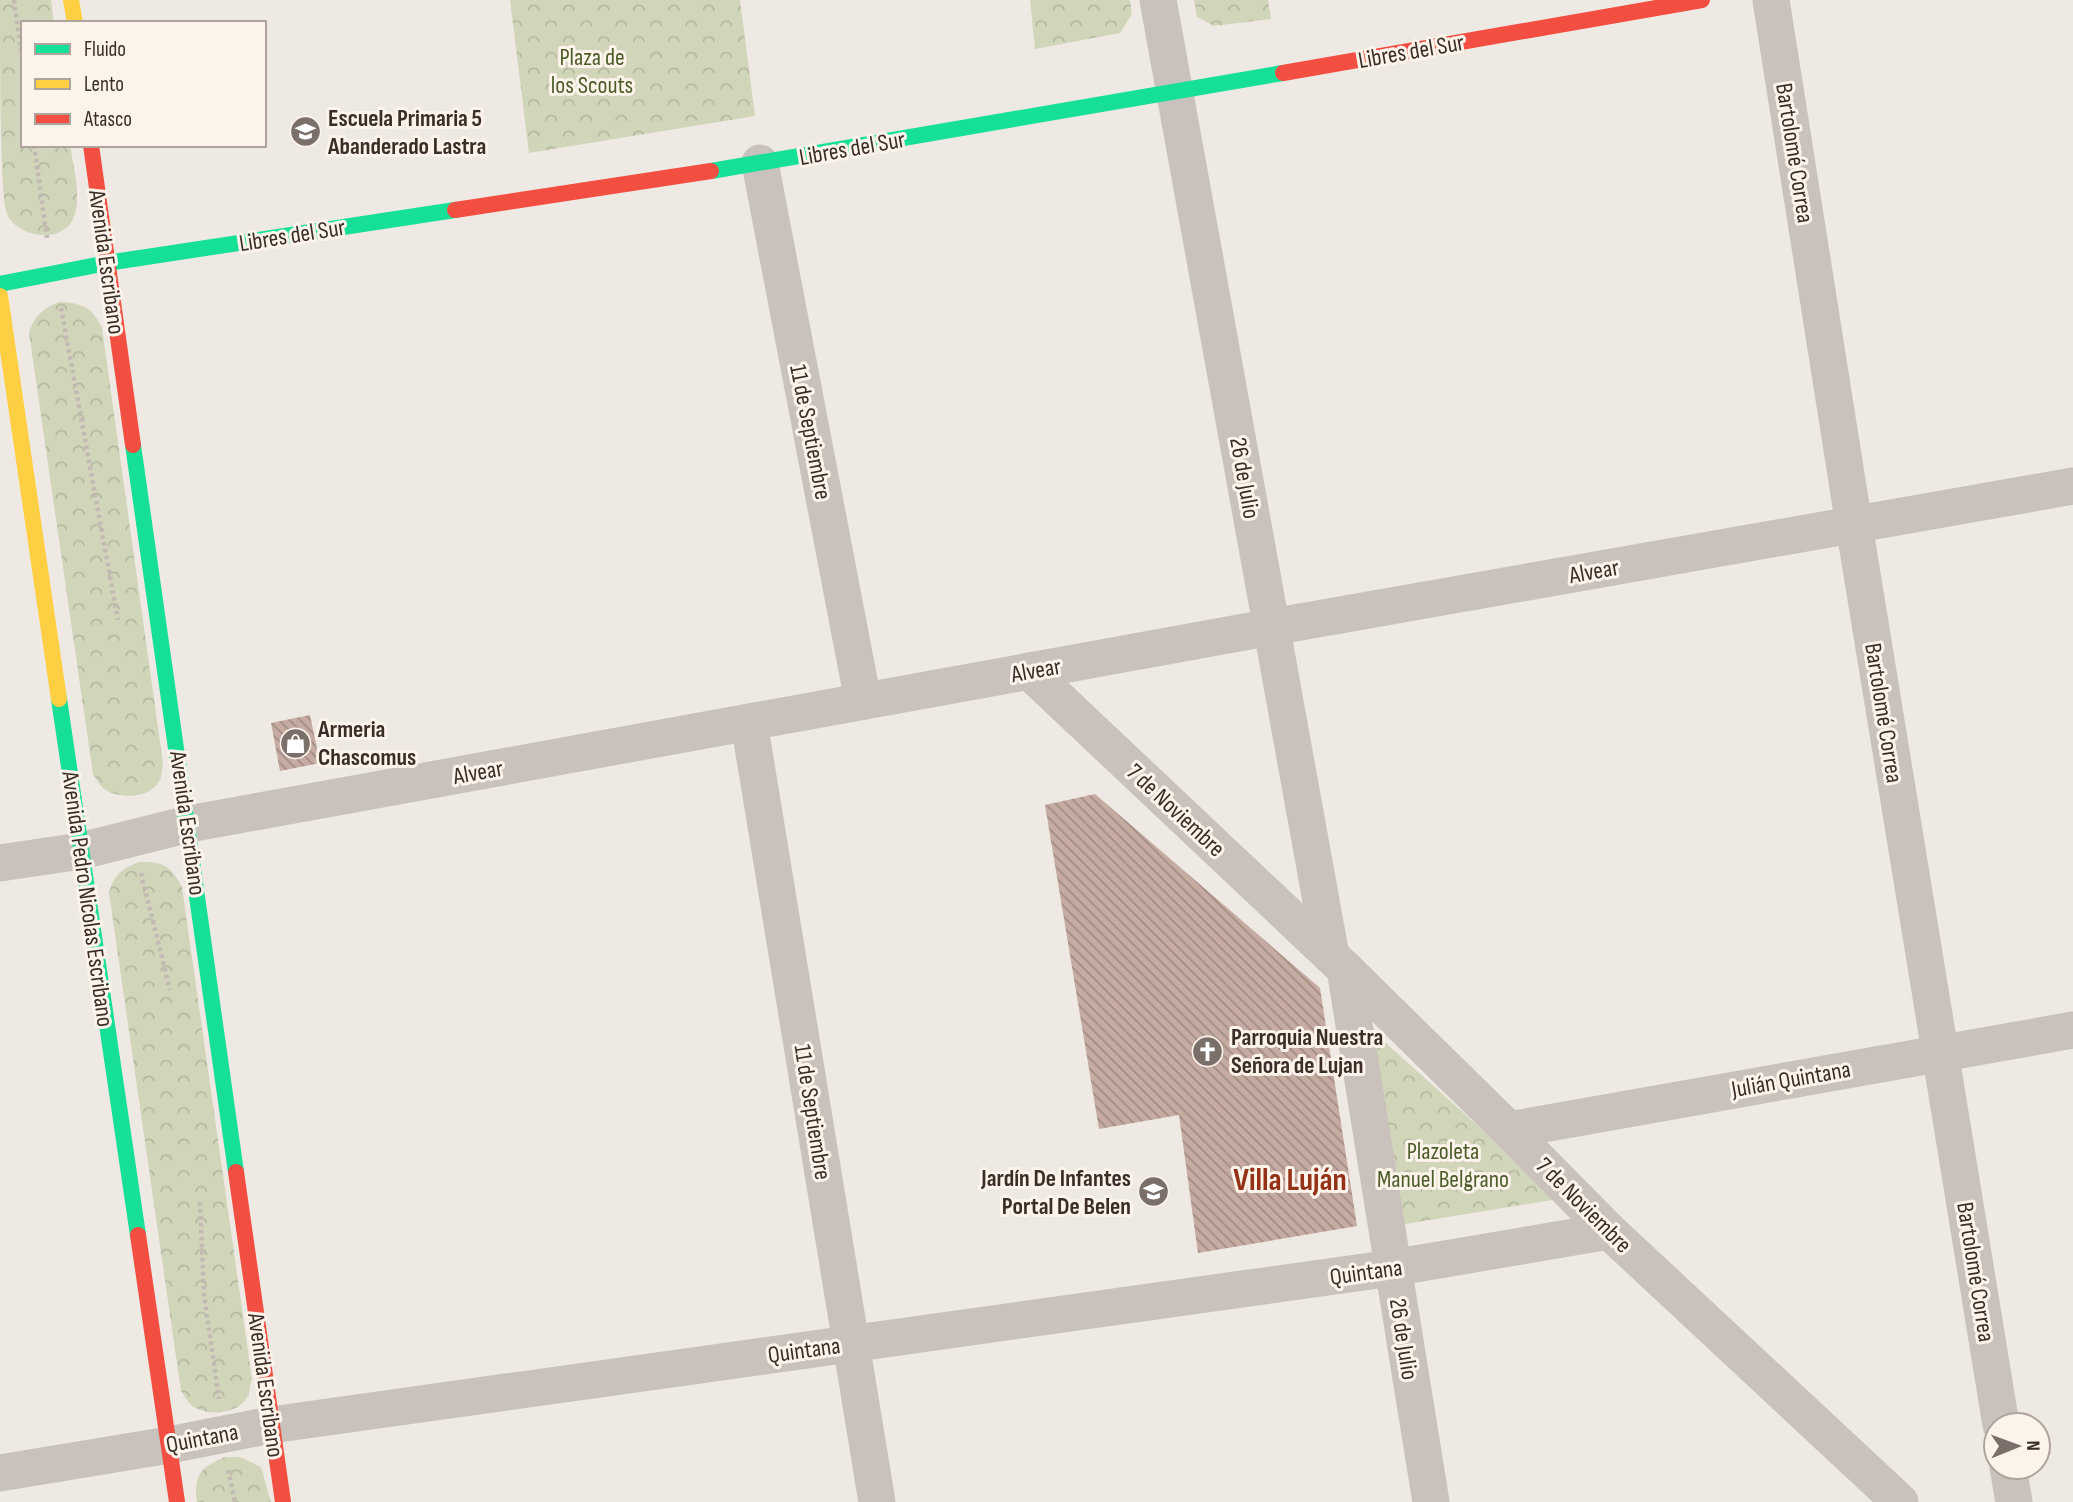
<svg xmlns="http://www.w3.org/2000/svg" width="2073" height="1502" viewBox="0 0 2073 1502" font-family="'Sofia Sans Condensed',sans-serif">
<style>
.park{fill:url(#park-crowns)}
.building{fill:url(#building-back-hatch)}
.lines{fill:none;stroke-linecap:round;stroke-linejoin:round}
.path{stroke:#c2b9b3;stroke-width:4.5;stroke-dasharray:3.5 3.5;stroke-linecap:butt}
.street{stroke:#c9c1bb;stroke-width:37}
.fast{stroke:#16e098;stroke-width:16}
.slow{stroke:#ffcf43;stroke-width:16}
.jam{stroke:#f24e42;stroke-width:16}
.labels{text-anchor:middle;stroke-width:6;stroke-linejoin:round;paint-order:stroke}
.street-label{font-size:24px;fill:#3b2d28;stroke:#fcf3ea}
.park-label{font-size:24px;fill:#4b5c29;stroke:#fcf3ea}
.poi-label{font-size:24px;font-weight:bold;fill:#3b2d28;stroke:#fcf3ea;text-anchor:start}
.district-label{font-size:32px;font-weight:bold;fill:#943117;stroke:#fcf3ea}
</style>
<defs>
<pattern id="park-crowns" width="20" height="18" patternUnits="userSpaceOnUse" patternTransform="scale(1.75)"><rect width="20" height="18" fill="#d1d6bb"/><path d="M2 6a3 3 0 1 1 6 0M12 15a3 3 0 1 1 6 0" fill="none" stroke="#b4b8a1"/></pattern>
<pattern id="building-back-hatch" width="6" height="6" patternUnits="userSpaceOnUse" patternTransform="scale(1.75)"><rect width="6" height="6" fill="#c5aba2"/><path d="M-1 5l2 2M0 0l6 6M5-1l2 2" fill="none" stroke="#a18c84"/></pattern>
</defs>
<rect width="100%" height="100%" fill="#efe9e3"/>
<!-- park -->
<g class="park">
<path d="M0,0H51L54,23H23V145H70C73,167 83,199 73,219C61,245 17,237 7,214C4,206 4,195 3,187C0,126 0,62 0,0Z"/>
<path d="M510,0H740L755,116L529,153Z"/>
<path d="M1030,0H1130L1132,14L1120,33L1035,49Z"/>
<path d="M1194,0H1268L1271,19L1214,26L1197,17Z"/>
<path d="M59,302C83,303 92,307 102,328L163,763C162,768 162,775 160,780C150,799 118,800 103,788C99,785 96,778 93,774L29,333C35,315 42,309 59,302Z"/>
<path d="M139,862C163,861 171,866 182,887L252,1379C250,1384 250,1392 248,1396C238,1415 206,1417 191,1405C187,1401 184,1395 181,1391L109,893C114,875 121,869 139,862Z"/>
<path d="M1367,1026L1559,1199L1399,1225Z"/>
<path d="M225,1457H240L261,1467L271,1502H197C193,1475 201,1467 225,1457Z"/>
</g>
<!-- building -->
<g class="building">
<path d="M310,715L320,763L280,771L271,723Z"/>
<path d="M1095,794L1320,988L1357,1226L1198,1253L1179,1115L1099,1129L1045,805Z"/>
</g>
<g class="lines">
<!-- path -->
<g class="path">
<path d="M14,0L23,63"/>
<path d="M34,145L47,238"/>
<path d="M61,308L118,620"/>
<path d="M141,873L170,990"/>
<path d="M200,1202L204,1295L219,1399"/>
<path d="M228,1470L235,1502"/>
</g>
<!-- street -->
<g class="street">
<path d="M1158,0L1331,956"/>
<path d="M1771,0L1854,525L2001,1425"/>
<path d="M760,163L863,701"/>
<path d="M1029,671L1345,969L1509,1130L1609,1231L1900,1502"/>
<path d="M749,722L877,1502"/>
<path d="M0,863L81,851L189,824L1272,627L2073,486"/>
<path d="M1345,969L1431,1502"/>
<path d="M1509,1130L2073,1030"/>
<path d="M2008,1467L2014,1502"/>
<path d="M0,1473L169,1445L271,1425L1392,1268L1609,1231"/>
</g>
<!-- fast -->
<g class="fast">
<path d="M711,171L1283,73"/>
<path d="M0,284L107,263L455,210"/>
<path d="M133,445L236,1172"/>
<path d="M59,699L138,1235"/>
</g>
<!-- slow -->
<g class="slow">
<path d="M71,0L75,23"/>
<path d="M0,296L59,699"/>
</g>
<!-- jam -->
<g class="jam">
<path d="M1283,73L1702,0"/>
<path d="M91,145L133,445"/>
<path d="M455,210L711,171"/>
<path d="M236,1172L283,1502"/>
<path d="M138,1235L177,1502"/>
</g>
</g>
<!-- icons -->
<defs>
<symbol id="school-disc" viewBox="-11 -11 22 22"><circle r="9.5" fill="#7a6f69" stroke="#fcf3ea"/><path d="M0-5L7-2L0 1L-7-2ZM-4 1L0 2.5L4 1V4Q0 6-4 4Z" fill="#fff"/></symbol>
<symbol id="shop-disc" viewBox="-11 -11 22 22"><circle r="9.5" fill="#7a6f69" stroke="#fcf3ea"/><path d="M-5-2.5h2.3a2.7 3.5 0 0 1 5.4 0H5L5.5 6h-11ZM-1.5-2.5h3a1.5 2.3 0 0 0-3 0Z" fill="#fff"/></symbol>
<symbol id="church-disc" viewBox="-11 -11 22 22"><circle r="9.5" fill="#7a6f69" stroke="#fcf3ea"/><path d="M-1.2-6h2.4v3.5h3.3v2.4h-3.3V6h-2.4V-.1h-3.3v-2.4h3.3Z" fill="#fff"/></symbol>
</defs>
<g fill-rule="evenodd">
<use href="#school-disc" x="288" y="114" width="35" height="35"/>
<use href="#shop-disc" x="278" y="726" width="35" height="35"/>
<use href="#church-disc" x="1190" y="1034" width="35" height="35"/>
<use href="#school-disc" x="1136" y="1174" width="35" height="35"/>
</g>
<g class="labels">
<!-- street labels -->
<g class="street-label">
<text transform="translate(1411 51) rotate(-10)" y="8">Libres del Sur</text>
<text transform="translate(852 148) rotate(-10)" y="8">Libres del Sur</text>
<text transform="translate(1795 153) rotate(81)" y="8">Bartolomé Correa</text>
<text transform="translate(292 235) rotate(-9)" y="8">Libres del Sur</text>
<text transform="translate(107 262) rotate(82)" y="8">Avenida Escribano</text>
<text transform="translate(811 432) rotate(79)" y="8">11 de Septiembre</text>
<text transform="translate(1245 478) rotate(80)" y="8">26 de Julio</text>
<text transform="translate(1594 571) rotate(-10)" y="8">Alvear</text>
<text transform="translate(1036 670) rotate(-10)" y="8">Alvear</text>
<text transform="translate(1884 713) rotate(81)" y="8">Bartolomé Correa</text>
<text transform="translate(478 772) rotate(-10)" y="8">Alvear</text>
<text transform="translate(1176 810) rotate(43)" y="8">7 de Noviembre</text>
<text transform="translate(188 823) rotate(82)" y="8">Avenida Escribano</text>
<text transform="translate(88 899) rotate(82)" y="8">Avenida Pedro Nicolas Escribano</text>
<text transform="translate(1791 1079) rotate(-10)" y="8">Julián Quintana</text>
<text transform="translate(813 1112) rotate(81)" y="8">11 de Septiembre</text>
<text transform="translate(1584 1205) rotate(45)" y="8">7 de Noviembre</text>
<text transform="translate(1366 1272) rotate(-8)" y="8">Quintana</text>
<text transform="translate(1976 1272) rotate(81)" y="8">Bartolomé Correa</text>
<text transform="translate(1404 1339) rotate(81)" y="8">26 de Julio</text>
<text transform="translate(804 1350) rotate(-8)" y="8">Quintana</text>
<text transform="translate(266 1385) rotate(82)" y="8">Avenida Escribano</text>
<text transform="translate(202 1438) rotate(-11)" y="8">Quintana</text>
</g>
<!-- park labels -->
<g class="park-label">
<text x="592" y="65">Plaza de<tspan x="592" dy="28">los Scouts</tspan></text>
<text x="1443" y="1159">Plazoleta<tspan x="1443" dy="28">Manuel Belgrano</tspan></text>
</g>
<!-- poi labels -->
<g class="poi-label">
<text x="328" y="126">Escuela Primaria 5<tspan x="328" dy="28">Abanderado Lastra</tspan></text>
<text x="318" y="737">Armeria<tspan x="318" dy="28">Chascomus</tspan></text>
<text x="1231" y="1045">Parroquia Nuestra<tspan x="1231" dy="28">Señora de Lujan</tspan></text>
<text x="1131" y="1186" text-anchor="end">Jardín De Infantes<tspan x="1131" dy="28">Portal De Belen</tspan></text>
</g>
<!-- district labels -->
<g class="district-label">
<text x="1290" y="1190">Villa Luján</text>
</g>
</g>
<!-- legend -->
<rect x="21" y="21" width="245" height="126" fill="#fcf3ea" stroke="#afa49c" stroke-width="2"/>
<rect x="35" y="44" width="35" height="10" fill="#16e098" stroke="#afa49c" stroke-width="2"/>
<text x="84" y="56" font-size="21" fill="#3b2d28">Fluido</text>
<rect x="35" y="79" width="35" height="10" fill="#ffcf43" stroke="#afa49c" stroke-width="2"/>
<text x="84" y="91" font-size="21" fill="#3b2d28">Lento</text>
<rect x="35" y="114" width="35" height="10" fill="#f24e42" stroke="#afa49c" stroke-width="2"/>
<text x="84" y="126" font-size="21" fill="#3b2d28">Atasco</text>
<!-- north arrow -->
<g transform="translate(2017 1446) rotate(89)"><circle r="33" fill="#fcf3ea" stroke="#afa49c" stroke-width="2"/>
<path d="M0-5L12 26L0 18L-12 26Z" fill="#7a6f69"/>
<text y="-10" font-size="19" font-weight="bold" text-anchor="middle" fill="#3b2d28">N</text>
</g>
</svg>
